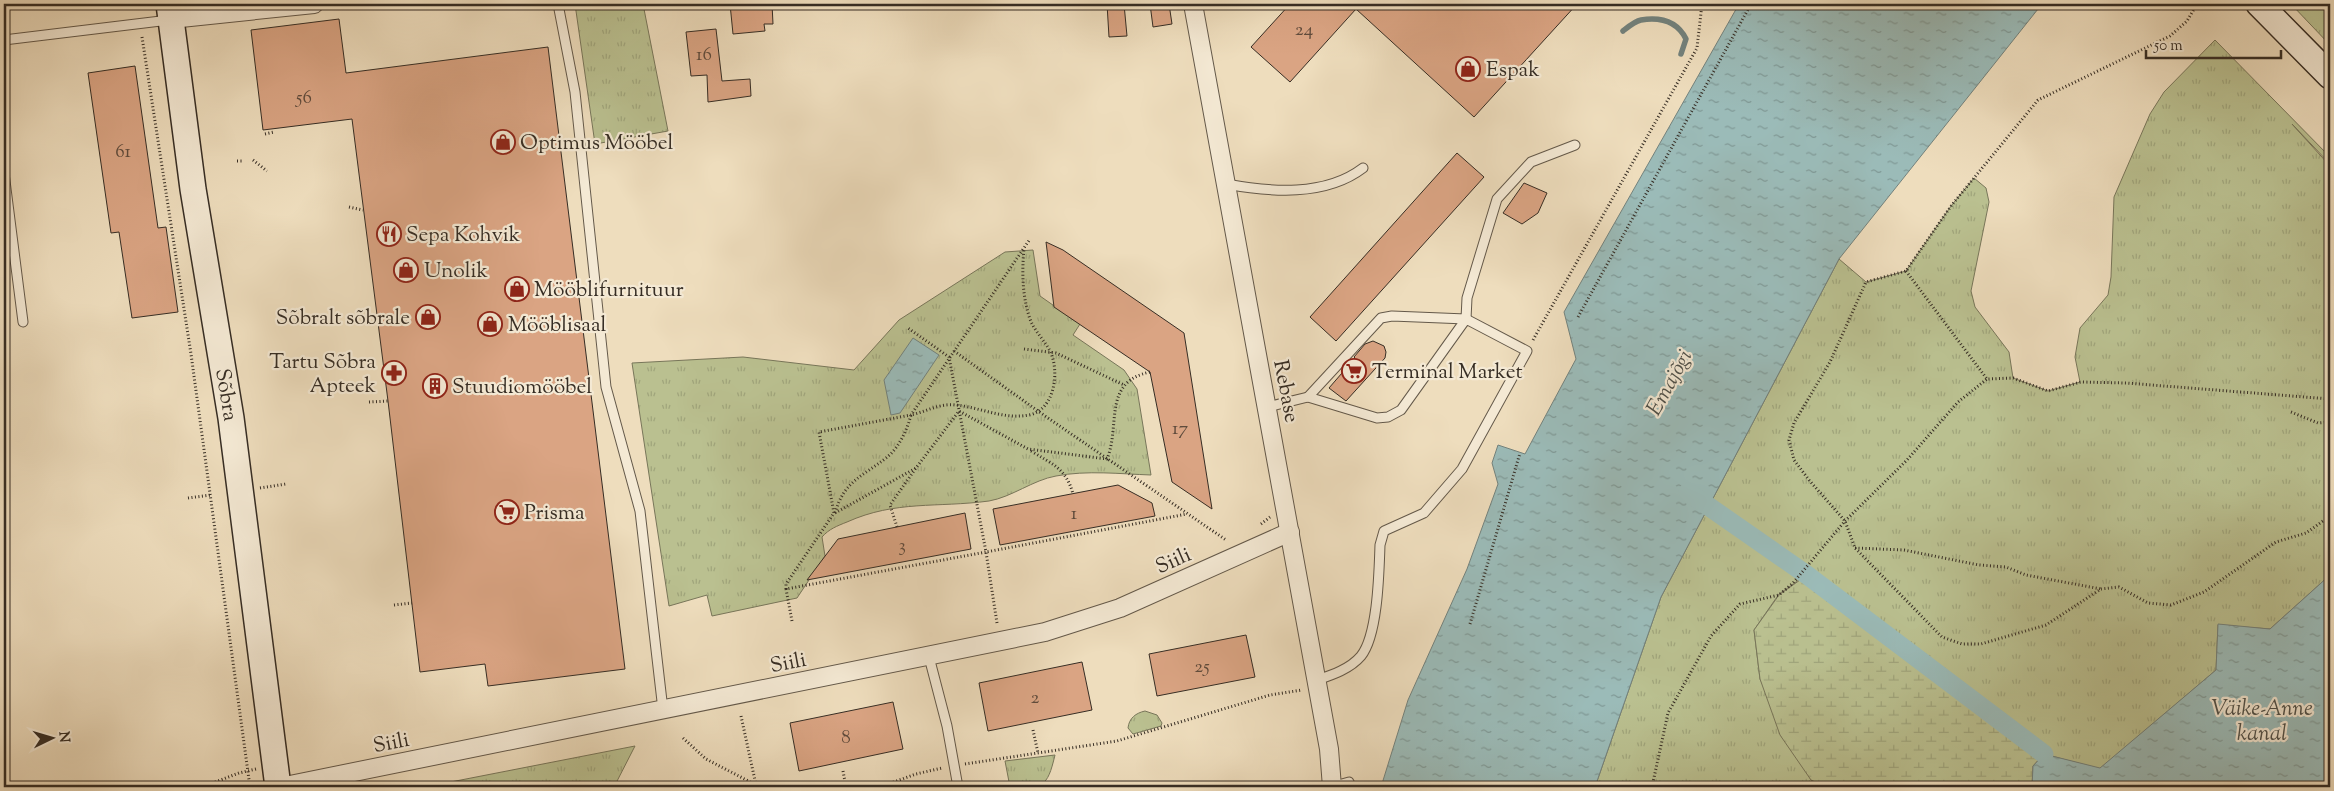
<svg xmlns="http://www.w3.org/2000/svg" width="2334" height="791" viewBox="0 0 2334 791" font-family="'Sorts Mill Goudy',serif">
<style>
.grass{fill:url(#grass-tufts);stroke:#78765a}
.wetland{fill:url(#wetland-marsh);stroke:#78765a}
.water{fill:url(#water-ripples);stroke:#73827d}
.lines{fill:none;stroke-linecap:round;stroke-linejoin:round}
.stream{stroke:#73827d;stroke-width:5.5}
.canal{stroke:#9bbbb8;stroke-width:19}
.building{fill:#daa483;stroke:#362d24}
.lane-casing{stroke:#64594a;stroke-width:11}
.street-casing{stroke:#64594a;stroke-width:20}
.secondary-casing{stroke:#362d24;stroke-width:28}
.path{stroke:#362d24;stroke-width:3;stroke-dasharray:1 2.5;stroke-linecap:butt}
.lane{stroke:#f4e9d4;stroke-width:9}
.street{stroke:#f4e9d4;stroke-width:18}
.secondary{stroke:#f4e9d4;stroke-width:25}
.labels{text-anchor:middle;stroke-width:4.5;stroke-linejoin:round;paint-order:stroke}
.number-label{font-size:19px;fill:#5f4b3c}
.poi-label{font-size:21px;fill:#362d24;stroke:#f4e9d4;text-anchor:start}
.street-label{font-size:21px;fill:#362d24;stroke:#f4e9d4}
.water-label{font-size:22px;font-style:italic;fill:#4f5049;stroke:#f4e9d4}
</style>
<defs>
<pattern id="grass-tufts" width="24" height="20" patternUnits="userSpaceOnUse" patternTransform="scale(1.25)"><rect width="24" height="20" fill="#bac090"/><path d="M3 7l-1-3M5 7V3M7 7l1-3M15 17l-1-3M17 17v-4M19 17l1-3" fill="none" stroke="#a0a57c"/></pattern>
<pattern id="wetland-marsh" width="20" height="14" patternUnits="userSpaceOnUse" patternTransform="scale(1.25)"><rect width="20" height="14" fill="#bac090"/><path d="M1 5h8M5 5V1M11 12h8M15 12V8" fill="none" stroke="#a0a57c"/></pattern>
<pattern id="water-ripples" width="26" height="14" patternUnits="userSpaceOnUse" patternTransform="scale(1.25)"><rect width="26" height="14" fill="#9bbbb8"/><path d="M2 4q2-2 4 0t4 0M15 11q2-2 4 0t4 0" fill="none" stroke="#7f9895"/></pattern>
</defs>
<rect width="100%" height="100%" fill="#eeddbd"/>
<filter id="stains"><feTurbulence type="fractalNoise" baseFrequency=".004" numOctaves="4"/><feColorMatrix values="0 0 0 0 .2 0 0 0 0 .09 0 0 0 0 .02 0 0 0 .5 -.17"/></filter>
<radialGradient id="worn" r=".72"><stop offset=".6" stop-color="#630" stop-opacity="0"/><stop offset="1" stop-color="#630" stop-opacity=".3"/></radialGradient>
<!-- grass -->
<g class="grass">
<path d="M575,4H643L668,131L595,144Z"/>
<path d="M2291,4H2330V45Z"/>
<path d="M2215,40L2330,157V164L2292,124L2330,166V575L2270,629L2218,625L2216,670L2100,769L2044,754L1806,575L1779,594L1754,630L1760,679L1811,780L1825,787H1595L1661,597L1839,259L1866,282L1906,271L1951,206L1974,178L1986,188L1989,202L1971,291L1975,307L2009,352L2013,378L2048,391L2080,382L2075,357L2080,328L2108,295L2111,277L2114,197L2150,114L2164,92Z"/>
<path d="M1033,250L1040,296L1080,324L1073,335L1124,370L1137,389L1151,475C1121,474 1087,470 1056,476C1033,480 1012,497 989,501C937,508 896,500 847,522C837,526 829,529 822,537L825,556L797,598L712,616L707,595L669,606L632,363L743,357L854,370L899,320L1005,252Z"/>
<path d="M1145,711L1157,715L1162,723L1161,726L1133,734L1128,728C1129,718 1136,713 1145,711Z"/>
<path d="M635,746L614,787H425Z"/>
<path d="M1055,755C1047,789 1043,787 1010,787L1005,761Z"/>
</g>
<!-- wetland -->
<path class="wetland" d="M1807,575L2044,754L2033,766L2032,787H1826L1811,780L1780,735L1760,679L1754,630L1779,595Z"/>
<!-- water -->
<g class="water">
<path d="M1739,4H2042L1839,259L1661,597L1595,787H1381L1408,700L1467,569L1498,484L1492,463L1498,445L1525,454L1576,359L1564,312Z"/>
<path d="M913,338L939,355L900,413L891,415L884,380Z"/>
<path d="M2330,575V787H2032L2033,766L2044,754L2100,768L2216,670L2218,624L2270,629Z"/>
</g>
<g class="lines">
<!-- stream -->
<path class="stream" d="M1623,31C1628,27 1635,21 1641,20C1660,17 1677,21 1686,39L1681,54"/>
<!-- canal -->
<path class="canal" d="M1688,492L1807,575L2044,754"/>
</g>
<!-- building -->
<g class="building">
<path d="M730,4H772L773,24H764L765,31L733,34Z"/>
<path d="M1107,4H1124L1127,36L1109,37Z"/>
<path d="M1150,4H1169L1172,24L1153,27Z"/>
<path d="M1290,4H1577L1474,117L1356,9L1290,82L1251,47Z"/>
<path d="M339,19L346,73L548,47L625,669L488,686L485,664L420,672L388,401L352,119L263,130L251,30Z"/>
<path d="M716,29L722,81L750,79L751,96L708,102L707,75L691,76L686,32Z"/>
<path d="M135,66L158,228L166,227L178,312L132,318L119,232L111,233L88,73Z"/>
<path d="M1457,153L1484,177L1336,341L1310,317Z"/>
<path d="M1524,183L1547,193L1538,213L1522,224L1503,213Z"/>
<path d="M1046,242L1063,250L1184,333L1212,509L1172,482L1150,372L1054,307Z"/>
<path d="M1373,341L1384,346L1386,352L1385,358L1346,401L1329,388L1355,358L1354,357L1365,344Z"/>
<path d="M1118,485L1152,503L1155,516L1000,545L993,509Z"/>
<path d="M965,513L971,549L807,580L838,539Z"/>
<path d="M1246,635L1255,677L1157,696L1149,654Z"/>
<path d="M1082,662L1092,710L988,731L979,683Z"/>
<path d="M893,702L903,749L799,771L790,723Z"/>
</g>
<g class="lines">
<defs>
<g id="lane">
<path d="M558,4L575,92L606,387L640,511L663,710"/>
<path d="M4,40L169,20"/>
<path d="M4,173L23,322"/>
<path d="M1226,184C1270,192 1325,197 1363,168"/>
<path d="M1308,397L1381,318L1392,316L1466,319L1467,298L1497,199L1531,162L1575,145"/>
<path d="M1267,407L1308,397L1377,418L1388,417L1401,410L1466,319L1527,351L1462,469L1424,513L1384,531L1380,545C1379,572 1378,635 1361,656C1350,669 1332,675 1317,680"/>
<path d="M929,657L947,726L958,787"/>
<path d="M1331,787L1349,782L1351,787"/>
</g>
<g id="street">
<path d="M1193,4L1329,749L1332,787"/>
<path d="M171,19L314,4"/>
<path d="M280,787L1045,632L1120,608L1290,532"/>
</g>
<g id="secondary">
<path id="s1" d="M169,4L193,189L231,418L278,787"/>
<path d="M2259,4L2330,76"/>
</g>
</defs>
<!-- lane casing -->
<use href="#lane" class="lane-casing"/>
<!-- street casing -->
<use href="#street" class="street-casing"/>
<!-- secondary casing -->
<use href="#secondary" class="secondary-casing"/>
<!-- path -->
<g class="path">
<path d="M2197,4L2187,21L2170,36L2038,100L1951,206L1906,271L1866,282L1830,362L1794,423L1789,440L1794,460L1809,480L1845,521L1855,548L1942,637L1962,644H1981L2046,625L2101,589L2119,587L2148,603L2171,605L2204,592L2276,542L2306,533L2330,516"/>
<path d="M142,37L191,354L250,787"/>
<path d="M265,134L274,132"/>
<path d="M253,160L267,171"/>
<path d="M237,161H242"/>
<path d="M349,207L363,210"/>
<path d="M1906,271L1987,379L2013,378L2048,391L2081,382L2126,383L2330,399"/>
<path d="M1578,317L1751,4"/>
<path d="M1533,340L1697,48L1702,4"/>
<path d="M1024,349L1056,353L1124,385"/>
<path d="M954,351L1045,416L1226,540"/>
<path d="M369,402L388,401"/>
<path d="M2291,412L2318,423L2330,422"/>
<path d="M2330,430C2327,453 2324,478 2330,500"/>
<path d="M1031,451C1052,464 1066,468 1073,494"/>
<path d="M260,488L286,484"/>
<path d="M188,498L211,495"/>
<path d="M835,513C844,481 863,476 886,458C899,448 907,430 911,415C925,412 940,403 955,405C980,407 1003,420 1029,415C1055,410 1060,371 1050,351C1043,338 1033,330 1029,316C1022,293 1022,271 1024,248"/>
<path d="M835,513L916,468L959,411L1028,449L1107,459C1121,425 1102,382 1150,372"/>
<path d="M1261,524L1270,517"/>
<path d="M897,527L890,505L916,468"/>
<path d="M1855,548L1904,550L1979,565L2006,567L2026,575L2101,589"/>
<path d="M786,589V584L834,513L819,432L911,415L1030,239"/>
<path d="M394,605L412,603"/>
<path d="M792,621L786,589L986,552L949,357L908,328"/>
<path d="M997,623L986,552L1187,514"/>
<path d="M1470,624L1520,453"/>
<path d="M741,716L756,785L759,787"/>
<path d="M1033,730L1038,753"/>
<path d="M683,738L706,759L756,785"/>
<path d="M965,764L1117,741L1270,695L1302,690"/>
<path d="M843,771L846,787"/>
<path d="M202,787L239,773L256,769"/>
<path d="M880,787L916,774L942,768"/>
<path d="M1652,787L1668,713L1711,636L1740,604L1779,595L1793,583L1845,521L1907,460L1958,402L1987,379"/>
</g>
<!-- lane -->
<use href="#lane" class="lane"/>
<!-- street -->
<use href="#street" class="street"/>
<!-- secondary -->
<use href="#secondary" class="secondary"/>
</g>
<!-- icons -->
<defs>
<symbol id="shop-ring" viewBox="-11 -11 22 22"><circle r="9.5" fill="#f4e9d4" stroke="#8f2418" stroke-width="1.5"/><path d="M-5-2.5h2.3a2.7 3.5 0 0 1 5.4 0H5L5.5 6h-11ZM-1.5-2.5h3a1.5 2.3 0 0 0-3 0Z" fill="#8f2418"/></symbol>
<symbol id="restaurant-ring" viewBox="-11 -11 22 22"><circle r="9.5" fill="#f4e9d4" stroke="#8f2418" stroke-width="1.5"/><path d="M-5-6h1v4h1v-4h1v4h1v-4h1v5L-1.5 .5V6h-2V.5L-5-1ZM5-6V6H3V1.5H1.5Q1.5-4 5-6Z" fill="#8f2418"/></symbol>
<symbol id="supermarket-ring" viewBox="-11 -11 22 22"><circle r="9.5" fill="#f4e9d4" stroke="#8f2418" stroke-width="1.5"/><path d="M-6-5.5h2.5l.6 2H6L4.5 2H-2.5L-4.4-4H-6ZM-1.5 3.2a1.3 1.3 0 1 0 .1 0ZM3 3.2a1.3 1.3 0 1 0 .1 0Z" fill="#8f2418"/></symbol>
<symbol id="pharmacy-ring" viewBox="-11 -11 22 22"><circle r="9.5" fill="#f4e9d4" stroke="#8f2418" stroke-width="1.5"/><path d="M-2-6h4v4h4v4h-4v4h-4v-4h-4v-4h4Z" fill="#8f2418"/></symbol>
<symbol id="building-ring" viewBox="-11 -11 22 22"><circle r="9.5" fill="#f4e9d4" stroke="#8f2418" stroke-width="1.5"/><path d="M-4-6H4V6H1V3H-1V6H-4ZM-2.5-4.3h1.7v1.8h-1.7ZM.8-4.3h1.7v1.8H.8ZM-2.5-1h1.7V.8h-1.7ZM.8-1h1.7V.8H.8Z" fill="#8f2418"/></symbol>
</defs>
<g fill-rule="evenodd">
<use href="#shop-ring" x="1454" y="55" width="28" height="28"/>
<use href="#shop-ring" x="489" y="128" width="28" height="28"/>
<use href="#restaurant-ring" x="375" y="220" width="28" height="28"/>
<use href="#shop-ring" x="392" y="256" width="28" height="28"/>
<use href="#shop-ring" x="503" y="275" width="28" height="28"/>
<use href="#shop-ring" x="414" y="303" width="28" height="28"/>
<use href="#shop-ring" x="476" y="310" width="28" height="28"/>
<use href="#supermarket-ring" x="1340" y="357" width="28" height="28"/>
<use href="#pharmacy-ring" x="380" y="359" width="28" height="28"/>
<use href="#building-ring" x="421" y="372" width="28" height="28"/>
<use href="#supermarket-ring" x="493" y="498" width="28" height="28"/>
</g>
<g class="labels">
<!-- number labels -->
<g class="number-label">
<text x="1304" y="35">24</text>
<text x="704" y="60">16</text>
<text x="304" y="103">56</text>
<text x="123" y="157">61</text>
<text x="1180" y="434">17</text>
<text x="1074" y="519">1</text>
<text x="902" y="551">3</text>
<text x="1202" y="672">25</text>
<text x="1035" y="703">2</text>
<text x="846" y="743">8</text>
</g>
<!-- poi labels -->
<g class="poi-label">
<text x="1486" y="76">Espak</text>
<text x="520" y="149">Optimus Mööbel</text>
<text x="406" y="241">Sepa Kohvik</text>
<text x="424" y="277">Unolik</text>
<text x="534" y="296">Mööblifurnituur</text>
<text x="410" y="324" text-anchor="end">Sõbralt sõbrale</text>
<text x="508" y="331">Mööblisaal</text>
<text x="376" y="368" text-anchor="end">Tartu Sõbra<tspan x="376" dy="24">Apteek</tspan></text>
<text x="1372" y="378">Terminal Market</text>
<text x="452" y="393">Stuudiomööbel</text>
<text x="524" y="519">Prisma</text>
</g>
<!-- street labels -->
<g class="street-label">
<text transform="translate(1287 391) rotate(79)" y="7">Rebase</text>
<text dy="7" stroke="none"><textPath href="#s1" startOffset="395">Sõbra</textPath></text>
<text transform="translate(1173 560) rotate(-24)" y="7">Siili</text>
<text transform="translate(788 662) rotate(-11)" y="7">Siili</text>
<text transform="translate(391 742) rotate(-11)" y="7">Siili</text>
</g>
<!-- water labels -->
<g class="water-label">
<text transform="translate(1668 382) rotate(-61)" y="8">Emajõgi</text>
<text x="2262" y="715">Väike-Anne<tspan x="2262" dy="25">kanal</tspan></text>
</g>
</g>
<!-- margin -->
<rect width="2334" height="791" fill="none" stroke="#eeddbd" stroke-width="20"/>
<rect x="5" y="5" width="2324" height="781" fill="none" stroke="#362d24" stroke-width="2.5"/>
<rect x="10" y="10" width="2314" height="771" fill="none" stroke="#362d24"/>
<!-- north arrow -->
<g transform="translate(52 738) rotate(85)" stroke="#f4e9d4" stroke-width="4" paint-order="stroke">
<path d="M0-4L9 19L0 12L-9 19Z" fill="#362d24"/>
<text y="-8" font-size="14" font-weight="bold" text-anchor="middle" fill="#362d24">N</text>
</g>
<!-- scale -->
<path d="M2146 50v8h135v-8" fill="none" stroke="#362d24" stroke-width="2.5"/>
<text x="2154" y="50" font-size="15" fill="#362d24" stroke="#f4e9d4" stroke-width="4" paint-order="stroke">50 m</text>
<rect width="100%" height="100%" filter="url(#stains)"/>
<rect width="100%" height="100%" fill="url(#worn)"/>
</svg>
